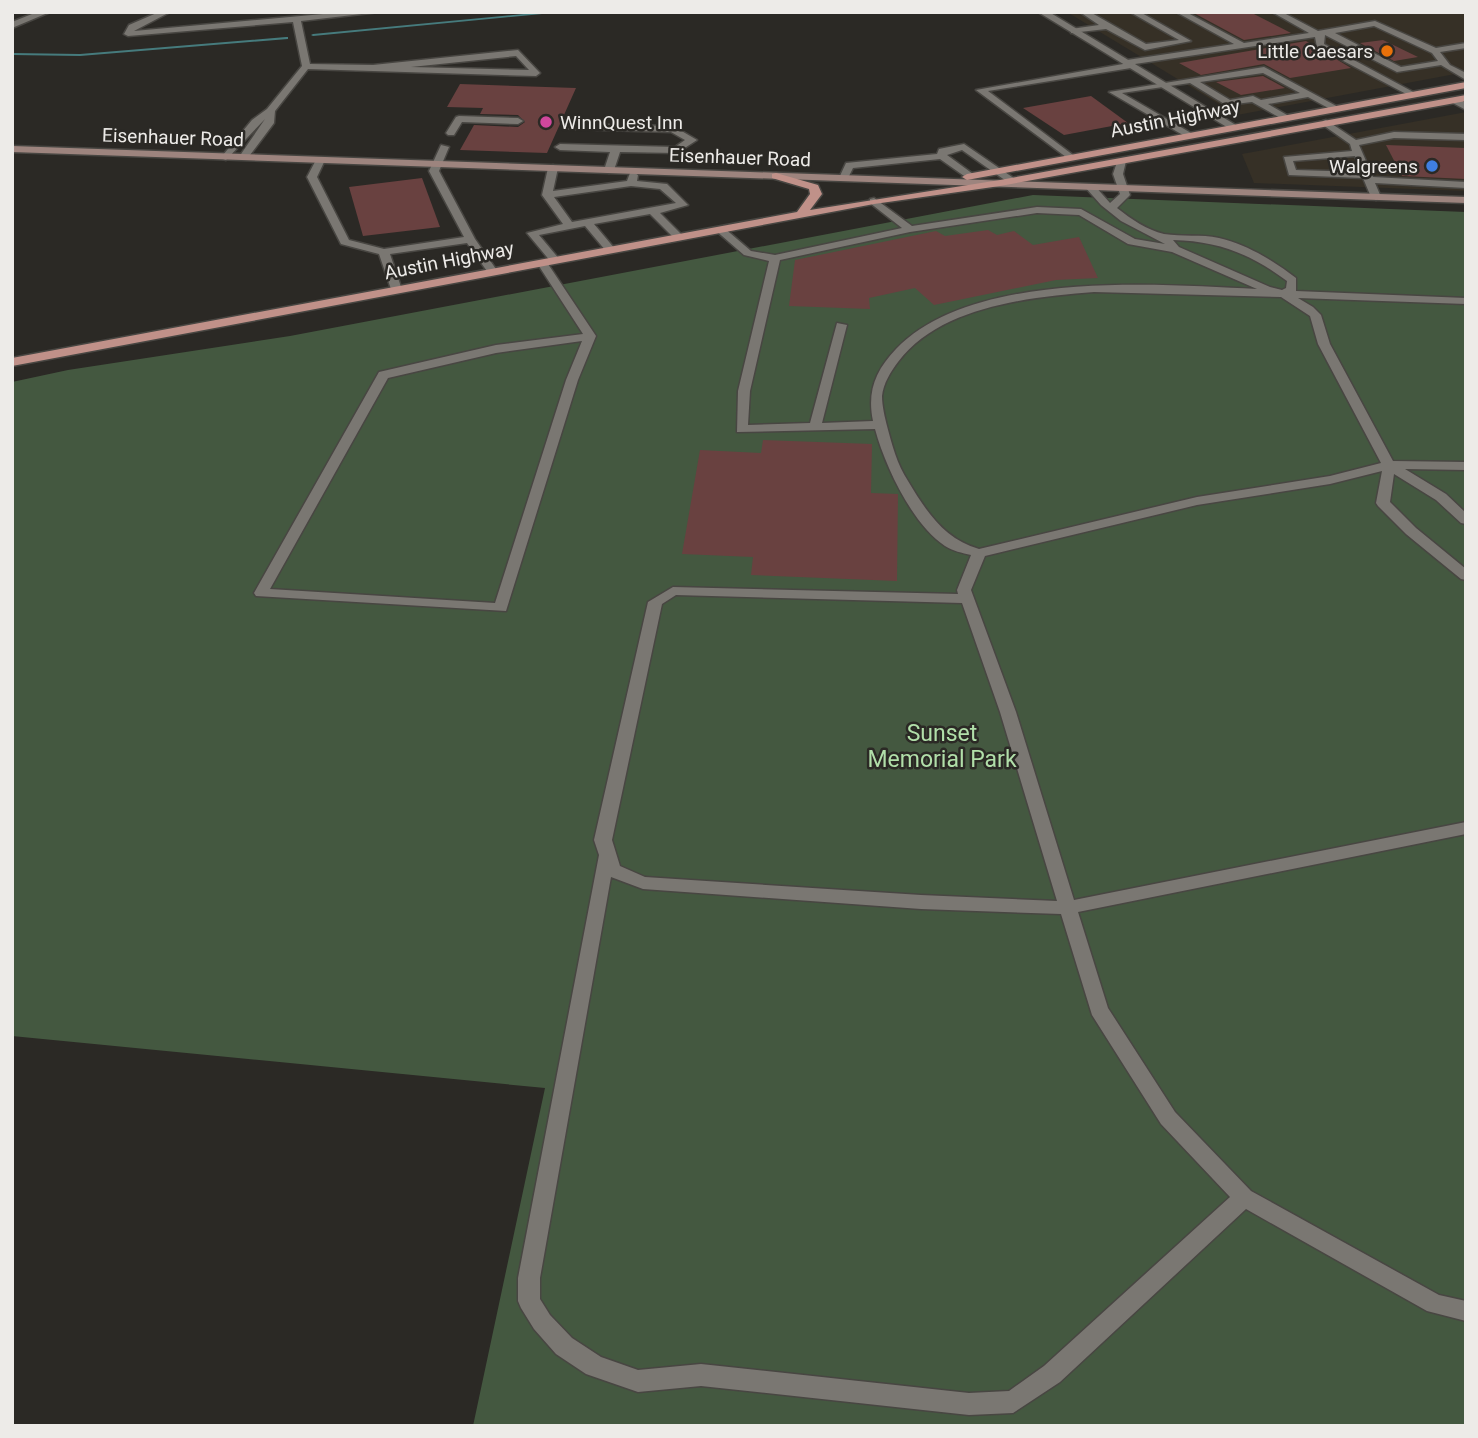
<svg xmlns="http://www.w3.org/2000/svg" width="1478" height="1438" viewBox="0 0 1478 1438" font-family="Roboto,sans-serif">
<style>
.built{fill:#363026}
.green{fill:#445840}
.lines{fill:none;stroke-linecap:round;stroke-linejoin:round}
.stream{fill:#467b7d;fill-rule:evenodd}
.building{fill:#694140}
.service-casing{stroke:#484642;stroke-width:3}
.minor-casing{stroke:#484642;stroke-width:3}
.tertiary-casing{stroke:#484642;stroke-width:3}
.secondary-casing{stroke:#484642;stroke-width:3}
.primary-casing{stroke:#484642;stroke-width:3}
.service{fill:#7a7772;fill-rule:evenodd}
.minor{fill:#7a7772;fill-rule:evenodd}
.tertiary{fill:#7a7772;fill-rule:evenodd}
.secondary{fill:#9d847e;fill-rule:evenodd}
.primary{fill:#c09189;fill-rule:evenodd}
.food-dot{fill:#e8710a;stroke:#2b2925;stroke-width:2.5}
.hotel-dot{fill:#d1479c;stroke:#2b2925;stroke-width:2.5}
.shop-dot{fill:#3f7fe0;stroke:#2b2925;stroke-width:2.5}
.labels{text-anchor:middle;stroke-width:5;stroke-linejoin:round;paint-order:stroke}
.far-poi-label{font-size:19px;fill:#edebe8;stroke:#2b2925;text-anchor:end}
.far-street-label{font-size:19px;fill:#edebe8;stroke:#2b2925}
.park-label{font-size:23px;fill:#b1dfa9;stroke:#2b2925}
</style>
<rect width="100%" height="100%" fill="#2b2925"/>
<!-- built -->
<g class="built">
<path d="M1067,12H1466V72L1237,115Z"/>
<path d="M1466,112V191L1254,183L1242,154Z"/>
</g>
<!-- green -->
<path class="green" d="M1033,195L1466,212V1426H473L545,1088L12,1036V382L68,370L290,336Z"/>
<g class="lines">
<!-- stream -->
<g class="stream">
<path d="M544,12H563L313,36L311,35L313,34Z"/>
<path d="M286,37H288V39L80,56L12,55V53L80,54Z"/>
</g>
</g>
<!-- building -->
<g class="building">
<path d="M1192,12H1250L1291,33L1244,40Z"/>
<path d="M1383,40L1418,57L1394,61L1360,43Z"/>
<path d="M1306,41L1351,68L1290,78L1264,64L1201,75L1179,63Z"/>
<path d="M1263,76L1285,88L1241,95L1216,82Z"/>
<path d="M460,84L576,88L547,153L460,150L474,125L518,127L525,122L518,115L480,114L483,108L447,107Z"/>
<path d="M1091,96L1128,123L1064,135L1023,108Z"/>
<path d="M1386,145L1466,148V179L1402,176Z"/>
<path d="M422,178L440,227L363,236L349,187Z"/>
<path d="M988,230L997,235L1014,231L1033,245L1079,237L1098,278L1056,280L934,305L915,288L869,298L870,309L789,306L795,260L936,231L945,236Z"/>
<path d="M763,440L872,444L871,493L898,494L897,581L751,575L753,557L682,554L700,450L761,453Z"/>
</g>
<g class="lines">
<defs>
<g id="service">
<path d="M159,12H170L134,31L345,12H379L301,21L310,64L373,65L518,50L540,73L536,76L308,69L275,111L274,123L247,159L239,157L265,119L226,160L223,159V155L252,120L267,109L302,66L293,22L128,36L124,34L129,25ZM516,56L529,70L411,67Z"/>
<path d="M1080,12H1090L1146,44L1179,40L1130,12H1140L1191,41L1145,50L1106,29L1071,33V29L1099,25Z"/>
<path d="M1176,12H1186L1244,43L1309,33L1272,12H1282L1318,31L1375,21L1436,48L1466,43V48L1440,52L1450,65L1466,73V80L1441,65L1397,72L1325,35L1324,44L1417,94L1410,96L1317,47L1315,37L1135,64L1131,68L988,91L1073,155V159L1070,160L976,90L1123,64L1127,60L1234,44ZM1374,26L1432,53L1438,61L1401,67L1335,33Z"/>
<path d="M1264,67L1340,108L1332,110L1308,97L1268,104L1287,115V119L1284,120L1252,102L1226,105L1190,83L1122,93L1191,133V137L1188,138L1109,92ZM1263,73L1300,93L1261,100L1253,96L1230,100L1200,82Z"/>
<path d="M1451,98H1457L1466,103V110L1451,102Z"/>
<path d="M459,116L518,118L523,121L518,124L462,122L454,135H448L446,133L456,117Z"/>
<path d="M1326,120L1356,140L1394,132L1466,134V140L1394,138L1359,145L1373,177L1466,182V188L1375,183L1381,197L1376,200L1371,197L1363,178L1289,175L1284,157L1352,151L1350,144L1323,125V121ZM1355,156L1361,172L1296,170L1293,161Z"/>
<path d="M568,124L673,126L697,140L677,153L620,152L614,170L609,173L604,170L610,152L560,150L555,147L560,144L675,147L685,140L671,132L571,129L568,128Z"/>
<path d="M964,144L1015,179V183H1009L962,150L947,155L973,174V178H967L940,159L853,168L847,180L839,178L846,163L937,154L939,149Z"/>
<path d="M441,145L449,147L439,171L475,239L498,272L489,274L467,243L390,254L402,290L392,292L379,254L341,244L307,177L317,158H323L325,160L317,177L349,240L384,249L464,237L429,171Z"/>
<path d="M1118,159L1126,161L1123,174L1130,195L1117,208C1131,219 1147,230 1164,234C1182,237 1201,234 1219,238C1248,245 1272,260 1296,278V291L1466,298V304L1298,298L1313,307L1321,315L1330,344L1393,461L1466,462V470L1405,469L1446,494L1466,513V524L1461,523L1436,500L1394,474L1390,502L1416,528L1466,569V580L1461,579L1406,534L1378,506L1376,503L1382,471L1330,484L1197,505L985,556L971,590L1016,712L1074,900L1466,822V834L1078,912L1108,1008L1175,1112L1251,1191L1439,1295L1466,1301V1321L1427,1311L1246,1209L1060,1382L1013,1413L969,1415L701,1386L638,1392L586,1374L556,1354L534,1329L521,1308L518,1301V1278L599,855L594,840L648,602L673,587L958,594L957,590L971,555C962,553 953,551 945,546C912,524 885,466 875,429L737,432L738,391L769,261L744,255L714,229L723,227L751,251L775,255L902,228L870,203V199L874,198L912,226L1037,207L1081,209L1135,239L1165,244L1121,221L1101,205L1085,187L1094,185L1110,203L1120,194L1113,174ZM1037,213L1079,215L1128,244L1172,252L1257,289C1156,284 972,270 896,349C875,371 867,392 873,421L822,423L847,325L837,323L810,423L748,425L750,391L780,260L910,232ZM1173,240C1218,241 1251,254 1287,281L1286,288L1282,290L1270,287L1179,247ZM1094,292L1281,297L1310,316L1318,344L1381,463L1330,476L1197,497L979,549C944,539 926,511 908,481C897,464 892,445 887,426C885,418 882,406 882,396C883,384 891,371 898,362C940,306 1030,297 1094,292ZM676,595L962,603L1000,712L1057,901L921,895L645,877L620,866L612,840L662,604ZM611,877L643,889L921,909L1061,914L1092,1015L1161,1124L1230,1197L1044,1366L1009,1391L969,1393L701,1364L638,1370L601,1357L572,1338L550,1315L540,1299V1278Z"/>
<path d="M553,165L558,168L553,191L627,181L630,173L633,172L638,175L637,181L667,184L688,205L660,213L684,237L675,239L650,214L594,224L615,249L610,252L606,251L585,226L539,235L560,260L551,262L527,233L563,224L542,195L548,168ZM631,186L660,189L676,203L572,222L554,197Z"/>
<path d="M538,261H546L596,336L578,380L506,611L256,596L254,593L379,372L496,345L583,334L537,263ZM582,341L566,380L495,603L270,589L388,378L496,353Z"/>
</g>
<path id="minor" d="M1038,12H1049L1239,127L1230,129Z"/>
<path id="tertiary" d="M37,12H50L12,28V22Z"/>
<path id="secondary" d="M12,146L1466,197V203L12,152Z"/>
<g id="primary">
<path d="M1466,82V88L967,180L962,177L967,174Z"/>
<path d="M1466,95V101L1000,186L874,204L12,366V358L797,212L810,194L809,189L772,178V174L776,173L818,185L822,194L810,210L1000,180Z"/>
</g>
</defs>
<!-- service casing -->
<use href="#service" class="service-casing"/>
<!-- minor casing -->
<use href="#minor" class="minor-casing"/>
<!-- tertiary casing -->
<use href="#tertiary" class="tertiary-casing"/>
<!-- secondary casing -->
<use href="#secondary" class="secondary-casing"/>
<!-- primary casing -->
<use href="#primary" class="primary-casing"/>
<!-- service -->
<use href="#service" class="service"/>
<!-- minor -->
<use href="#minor" class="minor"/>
<!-- tertiary -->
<use href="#tertiary" class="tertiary"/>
<!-- secondary -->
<use href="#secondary" class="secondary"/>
<!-- primary -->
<use href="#primary" class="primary"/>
</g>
<!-- markers -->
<circle class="food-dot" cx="1387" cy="51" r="7"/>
<circle class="hotel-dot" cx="546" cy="122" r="7"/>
<circle class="shop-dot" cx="1432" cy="166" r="7"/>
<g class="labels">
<!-- far-poi labels -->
<g class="far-poi-label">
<text x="1373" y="58">Little Caesars</text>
<text x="560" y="129" text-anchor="start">WinnQuest Inn</text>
<text x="1418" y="173">Walgreens</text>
</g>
<!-- far-street labels -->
<g class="far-street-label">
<text transform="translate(1175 118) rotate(-11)" y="7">Austin Highway</text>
<text transform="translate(173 137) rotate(2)" y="7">Eisenhauer Road</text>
<text transform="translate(740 157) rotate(2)" y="7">Eisenhauer Road</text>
<text transform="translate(449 260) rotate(-11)" y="7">Austin Highway</text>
</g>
<!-- park labels -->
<g class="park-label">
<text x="942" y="741">Sunset<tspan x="942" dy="26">Memorial Park</tspan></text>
</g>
</g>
<!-- border -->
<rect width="1478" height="1438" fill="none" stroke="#edebe8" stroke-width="28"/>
</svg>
